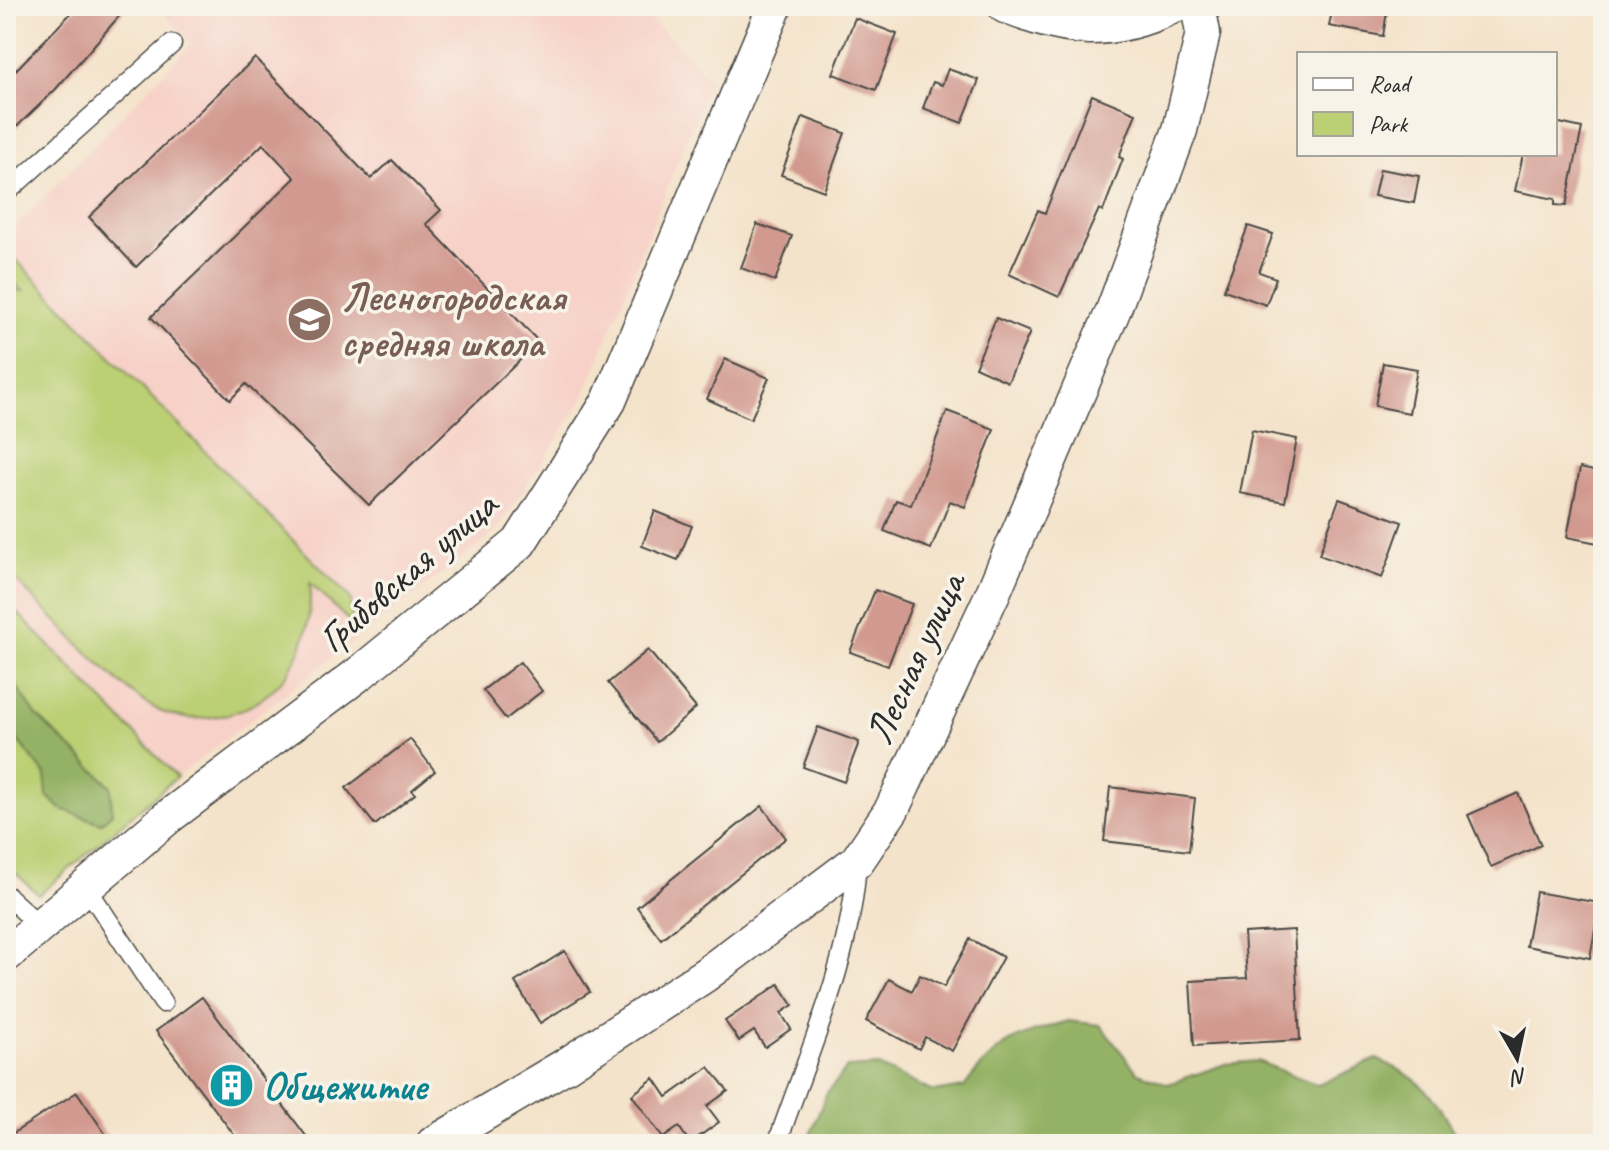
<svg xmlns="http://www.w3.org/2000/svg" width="1609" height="1150" viewBox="0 0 1609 1150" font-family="Caveat,sans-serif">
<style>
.built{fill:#f7d1c7}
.green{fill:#bbcf73;stroke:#737d4f;stroke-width:2}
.forest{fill:#94b265;stroke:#606e48;stroke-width:2}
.building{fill:#d1998f}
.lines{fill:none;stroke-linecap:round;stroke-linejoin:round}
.service-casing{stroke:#494743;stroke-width:21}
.minor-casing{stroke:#494743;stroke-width:37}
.service{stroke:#fff;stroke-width:18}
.minor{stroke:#fff;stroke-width:34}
.labels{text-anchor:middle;stroke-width:7;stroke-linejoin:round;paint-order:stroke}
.education-label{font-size:40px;font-weight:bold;fill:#785e54;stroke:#f7f3e8;text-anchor:start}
.street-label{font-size:40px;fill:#2b2b2b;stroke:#f7f3e8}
.culture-label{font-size:40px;font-weight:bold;fill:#0d838f;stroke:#f7f3e8;text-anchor:start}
</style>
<rect width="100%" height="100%" fill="#f7f3e8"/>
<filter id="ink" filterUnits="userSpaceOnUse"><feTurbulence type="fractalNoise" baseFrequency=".0125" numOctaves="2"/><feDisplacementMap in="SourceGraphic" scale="16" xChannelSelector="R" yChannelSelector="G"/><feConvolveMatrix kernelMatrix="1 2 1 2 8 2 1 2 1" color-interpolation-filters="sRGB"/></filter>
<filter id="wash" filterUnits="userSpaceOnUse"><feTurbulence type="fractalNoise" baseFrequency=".006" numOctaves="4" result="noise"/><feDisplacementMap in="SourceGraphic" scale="32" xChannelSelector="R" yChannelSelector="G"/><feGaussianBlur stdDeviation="1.8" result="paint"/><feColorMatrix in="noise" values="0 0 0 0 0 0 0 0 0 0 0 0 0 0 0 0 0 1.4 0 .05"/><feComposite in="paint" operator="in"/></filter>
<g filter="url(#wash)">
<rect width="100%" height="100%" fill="#f4e3cb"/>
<!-- built -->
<path class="built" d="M156,6H653L648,15L710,80L582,402L496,532L177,777L6,601V237L192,43Z"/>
<!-- green -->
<g class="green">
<path d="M10,254L350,598L353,625L310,583C312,624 302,666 269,693C243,716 198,725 165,713C124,698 41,604 6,570V288L23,291L6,274V258Z"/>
<path d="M6,601L177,777L39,895L6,864Z"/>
</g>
<!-- forest -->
<g class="forest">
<path d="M6,671L37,716L111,786L112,813L101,823L61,809L47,796L45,774L6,726Z"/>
<path d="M1068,1021L1100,1025L1138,1073L1168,1084L1225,1064L1257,1061L1318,1085L1376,1059C1427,1079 1434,1099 1461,1144H807L826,1094L847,1068L878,1066L933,1092L964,1087C999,1040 1014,1038 1068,1021Z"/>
</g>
<g id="blocks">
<!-- building -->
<g class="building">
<path d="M78,6H128L55,90L6,137V80Z"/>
<path d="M1333,6H1388L1383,36L1329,26Z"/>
<path d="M855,18L897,34L876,90L833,74Z"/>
<path d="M255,58L371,179L392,160L441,210L426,224L539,342L369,505L246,384L230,400L151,317L295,178L263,144L136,267L89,217Z"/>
<path d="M948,69L979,80L962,123L923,108L933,82L942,85Z"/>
<path d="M1092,95L1136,113L1119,157L1123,159L1103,211L1099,209L1059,297L1009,274L1038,210L1045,213Z"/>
<path d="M803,117L845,133L824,191L781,175Z"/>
<path d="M1555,122L1582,128L1566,206L1555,205V199L1515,191L1523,154H1555Z"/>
<path d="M1380,169L1419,176L1414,203L1374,196Z"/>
<path d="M757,224L792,236L775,281L741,268Z"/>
<path d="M1248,226L1273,234L1259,272L1276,278L1266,305L1224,290Z"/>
<path d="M996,318L1030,332L1008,382L975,367Z"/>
<path d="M725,359L769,378L751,419L707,399Z"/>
<path d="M1383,363L1417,369L1409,413L1375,406Z"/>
<path d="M947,411L994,429L965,507L950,501L931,549L884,531L896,500L911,505Z"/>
<path d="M1252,430L1297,439L1285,502L1240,493Z"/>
<path d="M1580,468L1603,473V544L1567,537Z"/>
<path d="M1339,499L1402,522L1382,578L1319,555Z"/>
<path d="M655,511L692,526L678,560L642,546Z"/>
<path d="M875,590L912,604L888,666L850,652Z"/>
<path d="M648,650L696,708L657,742L608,683Z"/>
<path d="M520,662L542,691L506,719L483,690Z"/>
<path d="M818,727L859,742L844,782L803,767Z"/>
<path d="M410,739L435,771L412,790L415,794L375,825L346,788Z"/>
<path d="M1110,787L1195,798L1189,851L1104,841Z"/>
<path d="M1518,793L1541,845L1491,867L1468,815Z"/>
<path d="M762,806L786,838L661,939L637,907Z"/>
<path d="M1536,892L1600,903L1590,958L1526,946Z"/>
<path d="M1294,930L1300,1040L1194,1046L1190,981L1247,978L1244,933Z"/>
<path d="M970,939L1003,957L952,1051L925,1037L919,1049L866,1021L889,979L912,991L920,975L944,987Z"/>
<path d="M565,951L590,992L540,1023L515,982Z"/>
<path d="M779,984L793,1005L781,1013L791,1029L765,1047L754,1031L739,1041L725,1021Z"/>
<path d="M202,997L312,1144H241L156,1031Z"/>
<path d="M709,1067L728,1091L707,1106L719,1122L690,1143L679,1127L663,1138L632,1095L654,1078L667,1097Z"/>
<path d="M77,1092L112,1144H6V1138Z"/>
</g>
</g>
</g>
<g filter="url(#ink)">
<use href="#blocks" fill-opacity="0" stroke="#494743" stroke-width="2"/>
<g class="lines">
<defs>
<g id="service">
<path d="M6,193L172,44"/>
<path d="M85,885L163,1003"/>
<path d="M6,895L39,925"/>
<path d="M777,1144C808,1053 852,958 857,861"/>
</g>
<g id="minor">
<path d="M1005,6C1068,32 1110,36 1173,6"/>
<path d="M6,955L168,817L360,673L519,543L609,401L775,6"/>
<path d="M433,1144L568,1064L705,975L857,861L892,809L993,593L1113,311L1180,130L1203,33L1198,6"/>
</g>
</defs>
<!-- service casing -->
<use href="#service" class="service-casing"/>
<!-- minor casing -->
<use href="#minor" class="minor-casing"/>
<!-- service -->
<use href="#service" class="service"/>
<!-- minor -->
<use href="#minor" class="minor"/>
</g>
</g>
<!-- icons -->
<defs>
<symbol id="school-disc" viewBox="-11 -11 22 22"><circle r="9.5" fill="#8d6e63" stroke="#f7f3e8"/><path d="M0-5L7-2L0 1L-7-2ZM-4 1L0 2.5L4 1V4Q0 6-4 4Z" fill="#fff"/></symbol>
<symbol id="building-disc" viewBox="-11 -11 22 22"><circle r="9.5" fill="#0f9aa8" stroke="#f7f3e8"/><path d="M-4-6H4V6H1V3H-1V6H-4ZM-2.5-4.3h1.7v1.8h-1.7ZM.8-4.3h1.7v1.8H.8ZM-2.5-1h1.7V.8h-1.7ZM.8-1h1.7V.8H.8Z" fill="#fff"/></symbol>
</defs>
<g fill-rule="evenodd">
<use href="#school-disc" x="284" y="294" width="51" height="51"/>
<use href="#building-disc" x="206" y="1060" width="51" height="51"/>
</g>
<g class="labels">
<!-- education labels -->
<g class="education-label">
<text x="341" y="310">Лесногородская<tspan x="341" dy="46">средняя школа</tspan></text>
</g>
<!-- street labels -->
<g class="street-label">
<text transform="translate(407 571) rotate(-41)" y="14">Грибовская улица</text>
<text transform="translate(914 658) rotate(-65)" y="14">Лесная улица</text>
</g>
<!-- culture labels -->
<g class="culture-label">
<text x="263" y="1099">Общежитие</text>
</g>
</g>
<!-- margin -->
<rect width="1609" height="1150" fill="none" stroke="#f7f3e8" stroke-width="32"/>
<!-- legend -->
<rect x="1297" y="52" width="260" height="104" fill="#f7f3e8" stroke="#a5a39c" stroke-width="2"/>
<rect x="1313" y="78" width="40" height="12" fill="#ffffff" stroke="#a5a39c" stroke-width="2"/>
<text x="1369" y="92" font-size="24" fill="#2b2b2b">Road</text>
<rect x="1313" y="112" width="40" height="24" fill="#bbcf73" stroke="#a5a39c" stroke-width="2"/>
<text x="1369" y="132" font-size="24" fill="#2b2b2b">Park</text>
<!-- north arrow -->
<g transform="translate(1517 1058) rotate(171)" stroke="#f7f3e8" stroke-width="6" paint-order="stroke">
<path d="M0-6L14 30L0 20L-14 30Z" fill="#2b2b2b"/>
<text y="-12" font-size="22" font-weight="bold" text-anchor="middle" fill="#2b2b2b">N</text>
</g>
</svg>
